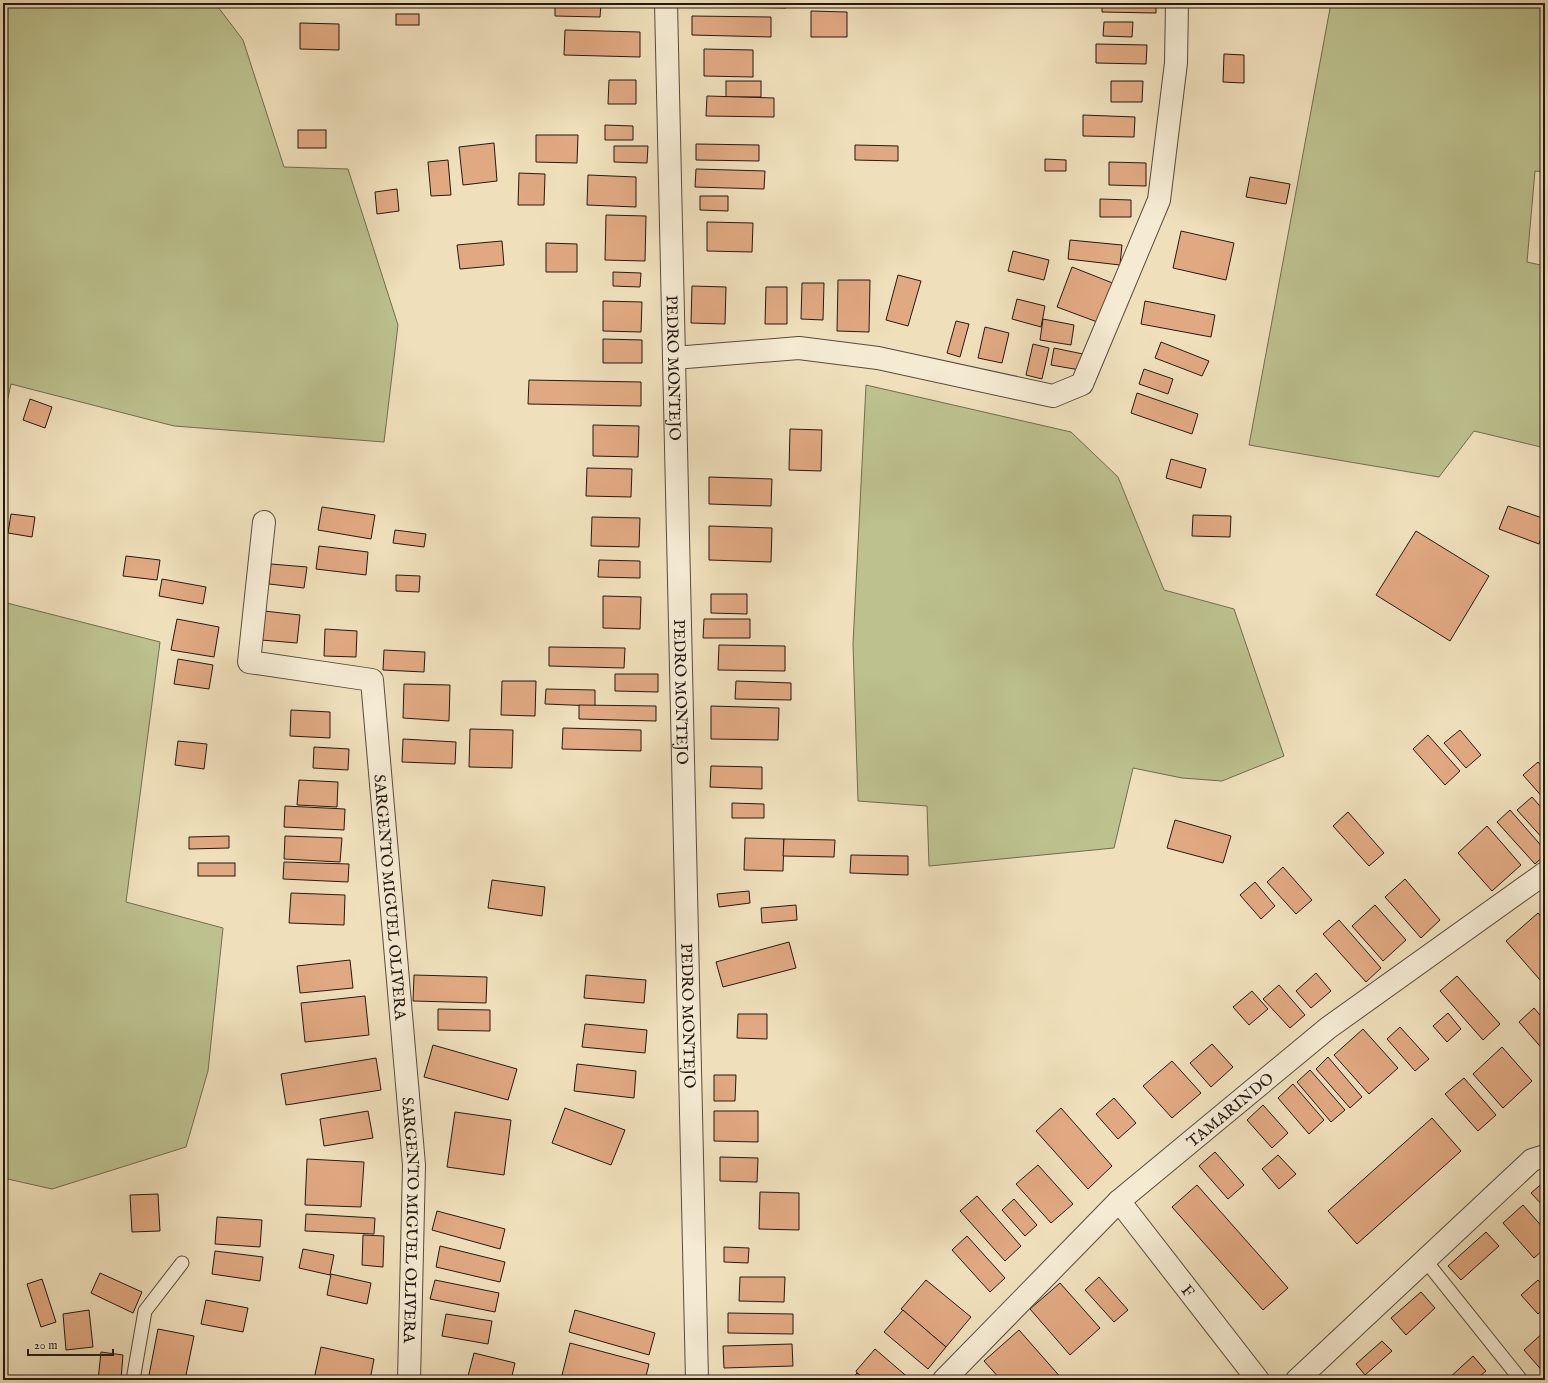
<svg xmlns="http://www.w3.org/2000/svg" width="1548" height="1383" viewBox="0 0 1548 1383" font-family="'IM FELL English',serif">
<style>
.green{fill:#bcc18e;stroke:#706d50}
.building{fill:#e1a982;stroke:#251913}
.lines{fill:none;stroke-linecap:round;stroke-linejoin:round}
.service-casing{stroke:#584b3d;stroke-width:15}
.minor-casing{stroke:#584b3d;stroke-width:24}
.service{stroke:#f5ebd3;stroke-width:13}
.minor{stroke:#f5ebd3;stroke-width:22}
.labels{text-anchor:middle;stroke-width:3.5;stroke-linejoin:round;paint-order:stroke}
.street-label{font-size:16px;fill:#251913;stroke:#f5ebd3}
</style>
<rect width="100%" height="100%" fill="#efe0bb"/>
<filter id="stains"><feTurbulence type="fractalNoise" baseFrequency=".005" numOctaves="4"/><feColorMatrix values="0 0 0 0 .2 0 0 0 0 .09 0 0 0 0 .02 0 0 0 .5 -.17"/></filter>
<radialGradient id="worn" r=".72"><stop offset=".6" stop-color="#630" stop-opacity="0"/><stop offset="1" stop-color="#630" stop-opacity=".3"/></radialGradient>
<!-- green -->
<g class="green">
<path d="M3,3H215L243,40L284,167L348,169L398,325L384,442L174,426L11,384L3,420Z"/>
<path d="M1331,3H1545V172L1535,171L1527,262L1545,266V448L1474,431L1439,477L1249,445Z"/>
<path d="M866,385L1071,432L1118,477L1164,590L1234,609L1284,756L1222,781L1182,778L1133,768L1114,848L929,866L927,806L858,801L853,644Z"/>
<path d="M3,602L160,642L126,902L223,928L208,1071L186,1147L52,1189L3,1178Z"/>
</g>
<!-- building -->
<g class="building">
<path d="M555,3H601L600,17L555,16Z"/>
<path d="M738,3H786V8L738,7Z"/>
<path d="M1102,3H1156V13L1102,12Z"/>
<path d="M811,11L847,12V37H811Z"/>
<rect x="396" y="14" width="23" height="11"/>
<path d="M692,16L771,17V37L692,35Z"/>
<path d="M1104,22H1133L1132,37L1103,36Z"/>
<path d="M300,23L339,24V50L300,49Z"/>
<path d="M565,30L640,32V57L564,55Z"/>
<path d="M1096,44L1147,45L1146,64L1096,63Z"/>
<path d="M704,49L753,50V77L704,76Z"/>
<path d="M1224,54L1244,55V83L1223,82Z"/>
<path d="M609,80H636V104H608Z"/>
<rect x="726" y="81" width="35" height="16"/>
<path d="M1111,81H1143L1142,102H1111Z"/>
<path d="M707,96L774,98V117L706,116Z"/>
<path d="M1083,115L1135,117L1134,137L1083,136Z"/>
<path d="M605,125L633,126V140H605Z"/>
<rect x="298" y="130" width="28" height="18"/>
<path d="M536,135H578L577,163L536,162Z"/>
<path d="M494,143L497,181L463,185L459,147Z"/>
<path d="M696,144L759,145V161L696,160Z"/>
<path d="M855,145L898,146V161L855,160Z"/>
<path d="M614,146H648L647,163L614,162Z"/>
<path d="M1045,159L1066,160V171H1045Z"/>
<path d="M448,160L451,195L431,196L428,162Z"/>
<path d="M1109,162L1146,163V186L1109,185Z"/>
<path d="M696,169L765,171L764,189L695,187Z"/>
<path d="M519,173L545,174L544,205H518Z"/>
<path d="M588,175L636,177V207L587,205Z"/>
<path d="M1250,177L1290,184L1286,204L1246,197Z"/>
<path d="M397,189L399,211L377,214L375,192Z"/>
<path d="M700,196H728V211L700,210Z"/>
<path d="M1100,199L1131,200V217H1100Z"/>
<path d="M606,215L646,216L645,261L605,260Z"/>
<path d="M707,222L753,223L752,252L707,251Z"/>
<path d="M1181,231L1234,243L1226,280L1173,268Z"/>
<path d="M1070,240L1122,245L1120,265L1068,259Z"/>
<path d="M502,241L504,265L460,269L457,245Z"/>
<path d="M546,243L577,244V272H546Z"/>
<path d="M1013,251L1049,260L1044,280L1008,271Z"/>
<path d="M1072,267L1115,284L1100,323L1057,307Z"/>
<path d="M613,272L641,273L640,287L613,286Z"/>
<path d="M898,275L921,281L908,326L886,320Z"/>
<path d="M838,280H870L869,332L837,331Z"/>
<path d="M802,283H824L823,320L801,319Z"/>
<path d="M692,286L726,287L725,324L691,323Z"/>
<path d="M766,287H787V324H765Z"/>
<path d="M1017,299L1045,306L1041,327L1012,319Z"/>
<path d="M603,301L642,302L641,332L603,331Z"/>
<path d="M1145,301L1215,315L1211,337L1141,324Z"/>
<path d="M1043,319L1074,325L1071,345L1040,340Z"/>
<path d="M956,321L969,324L960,357L947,353Z"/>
<path d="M985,327L1009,333L1002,363L978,358Z"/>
<path d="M603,339L642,340V363H603Z"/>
<path d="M1161,342L1209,361L1202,376L1155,358Z"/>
<path d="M1033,344L1049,348L1042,379L1026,375Z"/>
<path d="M1054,348L1083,354L1080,370L1051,365Z"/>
<path d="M1144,369L1173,379L1168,394L1139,384Z"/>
<path d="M529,380L641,382V406L528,404Z"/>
<path d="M1137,393L1198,414L1192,434L1131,413Z"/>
<path d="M30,399L52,407L45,428L23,420Z"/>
<path d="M593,425L639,426L638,457L593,456Z"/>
<path d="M790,429L822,430L821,471L789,470Z"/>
<path d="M1171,459L1206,469L1201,488L1166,478Z"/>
<path d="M587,468L632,469L631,497L586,496Z"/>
<path d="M709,477L772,479L771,506L709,504Z"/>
<path d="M1508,506L1545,519V528L1539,544L1499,529Z"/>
<path d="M322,507L375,515L371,539L318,530Z"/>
<path d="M11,514L35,517L32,537L8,533Z"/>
<path d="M1193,515L1231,516L1230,537L1192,536Z"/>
<path d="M592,517L640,518L639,547L591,546Z"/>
<path d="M709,526L772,528L771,562L709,560Z"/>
<path d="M395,530L426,534L424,547L393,543Z"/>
<path d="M1416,531L1489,576L1450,641L1376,595Z"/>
<path d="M319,546L368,552L366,575L316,569Z"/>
<path d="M126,556L160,560L157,580L123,576Z"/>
<path d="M599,560L640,561V578L598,577Z"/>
<path d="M271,564L307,567L304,588L269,584Z"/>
<path d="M396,575L420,576L419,592L396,591Z"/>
<path d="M162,579L206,587L203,604L159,596Z"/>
<path d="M711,594H747V614L711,613Z"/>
<path d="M603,596L641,597L640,629L603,628Z"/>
<path d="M264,611L300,615L297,643L261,640Z"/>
<path d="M177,619L219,627L214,657L171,650Z"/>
<path d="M704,619H750V638H703Z"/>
<path d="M325,629L357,631L356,657L324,656Z"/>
<path d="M719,645L785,646V671L718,670Z"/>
<path d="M549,647L625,648L624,668L549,666Z"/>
<path d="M384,650L425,652L424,672L383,670Z"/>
<path d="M178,659L213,665L209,689L174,684Z"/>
<path d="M615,674H658V692L615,691Z"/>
<path d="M502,681H536L535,716L501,715Z"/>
<path d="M736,681L791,683V700L735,699Z"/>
<path d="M404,684L450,685L449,721L403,718Z"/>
<path d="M546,689L595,690V706L545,704Z"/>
<path d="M579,705L656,706V721L579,719Z"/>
<path d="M711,706L779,708L778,740L711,739Z"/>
<path d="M291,710L330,712V738L290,736Z"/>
<path d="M563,728L641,730V751L562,749Z"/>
<path d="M470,729L513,730L512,768L469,767Z"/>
<path d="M1460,730L1481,755L1466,768L1444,743Z"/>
<path d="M1428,735L1460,771L1445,785L1413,749Z"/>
<path d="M403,739L456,742L455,764L402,762Z"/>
<path d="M178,741L207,744L204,769L175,765Z"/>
<path d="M314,747L349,749L348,770L313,768Z"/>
<path d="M1538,762L1545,770V800L1523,775Z"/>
<path d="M711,766L762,767V789L710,787Z"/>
<path d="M299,780L338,782L337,807L297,805Z"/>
<path d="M1532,797L1545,812V841L1517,810Z"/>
<path d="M732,803L764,804V818H732Z"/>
<path d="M285,806L345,809L344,830L284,827Z"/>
<path d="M1510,810L1545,850V855L1535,864L1497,822Z"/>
<path d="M1348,812L1384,853L1369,866L1333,826Z"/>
<path d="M1175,820L1231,836L1223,863L1167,848Z"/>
<path d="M1487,826L1521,865L1492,891L1458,853Z"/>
<path d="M229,836V848L189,849V837Z"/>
<path d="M285,836L342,838L340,862L284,859Z"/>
<path d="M745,838L784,839L783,871L744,870Z"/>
<path d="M784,839L835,840L834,857L783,856Z"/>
<path d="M851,855L908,856V875L850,873Z"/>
<path d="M284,862L349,864L348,882L283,879Z"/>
<rect x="198" y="863" width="37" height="13"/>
<path d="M1283,867L1312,900L1296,914L1267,882Z"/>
<path d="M1405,879L1440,920L1421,938L1385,897Z"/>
<path d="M492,880L545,887L542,916L488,908Z"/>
<path d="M1255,882L1275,906L1261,919L1240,895Z"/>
<path d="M749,891L750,903L719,907L717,894Z"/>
<path d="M291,893L345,895L344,925L289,923Z"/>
<path d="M796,905L797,920L762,923L761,908Z"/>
<path d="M1375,905L1406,940L1383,961L1352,926Z"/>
<path d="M1538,913L1545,921V975L1540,980L1506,941Z"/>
<path d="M1339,920L1381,968L1366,982L1323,934Z"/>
<path d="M789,942L796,968L723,987L716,962Z"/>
<path d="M350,960L353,988L300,993L297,966Z"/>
<path d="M1316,973L1331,991L1311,1008L1296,991Z"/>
<path d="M414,975L487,977L486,1003L413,1001Z"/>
<path d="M586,975L646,980L644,1003L584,998Z"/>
<path d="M1457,976L1500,1024L1483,1040L1440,991Z"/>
<path d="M1279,985L1305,1015L1290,1028L1263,999Z"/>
<path d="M1252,991L1268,1009L1249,1025L1233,1007Z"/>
<path d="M365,996L369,1035L305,1042L301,1003Z"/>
<path d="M1534,1008L1545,1021V1052L1519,1022Z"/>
<path d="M438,1009L490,1010V1031L438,1030Z"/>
<path d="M1448,1013L1461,1029L1447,1042L1433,1026Z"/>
<path d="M738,1014H767V1039L737,1038Z"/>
<path d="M585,1024L647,1030L645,1053L582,1047Z"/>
<path d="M1400,1027L1429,1059L1415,1071L1387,1039Z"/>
<path d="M1363,1029L1398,1068L1369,1094L1334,1055Z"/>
<path d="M1212,1044L1233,1067L1211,1087L1190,1063Z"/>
<path d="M433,1045L517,1069L508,1100L424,1077Z"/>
<path d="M1502,1047L1532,1081L1503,1108L1473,1074Z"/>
<path d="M1328,1057L1362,1097L1350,1108L1316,1069Z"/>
<path d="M376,1058L381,1090L286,1105L281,1074Z"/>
<path d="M1172,1061L1201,1093L1172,1118L1143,1086Z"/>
<path d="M577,1064L636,1071L634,1098L574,1091Z"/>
<path d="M1310,1070L1345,1110L1331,1122L1297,1082Z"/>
<path d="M714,1075H736L735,1101H714Z"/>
<path d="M1464,1078L1496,1115L1478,1131L1445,1094Z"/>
<path d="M1293,1084L1324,1120L1309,1134L1278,1098Z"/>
<path d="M1114,1098L1136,1123L1118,1139L1096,1114Z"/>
<path d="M1263,1105L1288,1133L1272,1148L1247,1120Z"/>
<path d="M565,1108L625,1130L611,1165L552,1143Z"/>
<path d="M1061,1108L1112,1166L1088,1189L1036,1131Z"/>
<path d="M368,1111L373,1138L324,1146L320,1119Z"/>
<path d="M714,1111H758V1142L714,1141Z"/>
<path d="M455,1112L511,1120L504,1175L447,1167Z"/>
<path d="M1432,1118L1461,1151L1357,1244L1328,1211Z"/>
<path d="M1215,1152L1244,1185L1228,1199L1199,1166Z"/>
<path d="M1278,1155L1296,1174L1279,1189L1262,1169Z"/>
<path d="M720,1157L758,1158L757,1182L720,1181Z"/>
<path d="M307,1159L364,1162L361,1207L305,1205Z"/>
<path d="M1038,1165L1073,1204L1051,1223L1016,1184Z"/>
<path d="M1545,1181V1208L1531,1193Z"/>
<path d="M1197,1185L1288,1288L1263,1310L1172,1207Z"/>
<path d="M760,1192L799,1193V1230L759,1229Z"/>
<path d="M158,1194L160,1231L132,1232L130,1195Z"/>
<path d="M977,1196L1021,1246L1005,1261L960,1211Z"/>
<path d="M1014,1199L1037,1225L1025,1236L1002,1210Z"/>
<path d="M1523,1205L1545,1230V1248L1534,1258L1503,1223Z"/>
<path d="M437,1211L505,1229L500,1249L432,1230Z"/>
<path d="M306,1214L375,1218L374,1234L305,1231Z"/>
<path d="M217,1217L262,1220L260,1247L215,1244Z"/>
<path d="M1486,1232L1499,1246L1461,1280L1448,1266Z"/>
<path d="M363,1235L384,1236L383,1267L362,1265Z"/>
<path d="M967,1236L1005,1278L990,1292L952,1250Z"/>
<path d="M440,1246L505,1262L500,1282L436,1267Z"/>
<path d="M724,1247L749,1248L748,1263L724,1262Z"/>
<path d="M303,1249L334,1255L330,1275L299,1268Z"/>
<path d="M215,1251L263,1257L260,1281L212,1274Z"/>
<path d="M100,1273L142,1292L133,1313L91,1293Z"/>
<path d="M331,1274L371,1283L367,1304L327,1295Z"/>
<path d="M740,1277H785L784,1302L739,1301Z"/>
<path d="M1099,1277L1128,1310L1114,1322L1085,1290Z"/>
<path d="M42,1279L56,1322L41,1327L27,1284Z"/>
<path d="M435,1280L499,1293L495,1312L430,1299Z"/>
<path d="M926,1280L971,1317L946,1347L901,1309Z"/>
<path d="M1538,1280L1545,1288V1307L1538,1314L1521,1295Z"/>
<path d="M1060,1283L1100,1328L1070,1355L1030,1309Z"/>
<path d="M1421,1292L1435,1308L1406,1335L1391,1318Z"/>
<path d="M206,1300L248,1308L243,1332L201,1324Z"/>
<path d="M89,1310L93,1347L66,1350L63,1314Z"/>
<path d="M575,1310L655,1333L649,1355L569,1332Z"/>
<path d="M903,1310L946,1347L928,1369L884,1332Z"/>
<path d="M728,1313L793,1314V1334L728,1333Z"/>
<path d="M446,1314L492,1321L488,1344L442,1336Z"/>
<path d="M158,1329L194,1336L185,1380H172L149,1375Z"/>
<path d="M1019,1330L1063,1380H1001L984,1361Z"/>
<path d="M1545,1331V1374L1524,1350Z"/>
<path d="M1382,1341L1392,1351L1365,1375L1356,1364Z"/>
<path d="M570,1343L649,1364L645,1380H581L562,1375Z"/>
<path d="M792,1344L793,1366L724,1368L723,1346Z"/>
<path d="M321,1347L374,1359L370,1380L314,1379Z"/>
<path d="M875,1349L911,1380H866L857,1373L856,1371Z"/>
<path d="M101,1352L123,1355L121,1380H98Z"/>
<path d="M474,1353L515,1363L511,1380H484L468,1376Z"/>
<path d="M1473,1356L1486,1371L1475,1380H1447Z"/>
<path d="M857,1373L866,1380H851Z"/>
</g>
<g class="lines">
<defs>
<g id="service">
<path d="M1425,1260L1521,1380"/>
<path d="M133,1380L145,1311L182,1263"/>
</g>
<g id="minor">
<path id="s1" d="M666,3L697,1380"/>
<path d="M674,358L799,348L878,358L1053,396L1082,384L1159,200L1176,63L1177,3"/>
<path id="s2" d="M264,522L249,662L372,680L414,1165L409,1380"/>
<path id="s3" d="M1119,1201L1258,1380"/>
<path id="s4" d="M944,1380L1119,1201L1328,1028L1545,873"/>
<path d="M1297,1380L1532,1160L1545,1156"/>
</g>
</defs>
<!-- service casing -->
<use href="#service" class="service-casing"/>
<!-- minor casing -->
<use href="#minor" class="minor-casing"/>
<!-- service -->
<use href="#service" class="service"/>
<!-- minor -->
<use href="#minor" class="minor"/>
</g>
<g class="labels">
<!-- street labels -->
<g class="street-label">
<text dy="6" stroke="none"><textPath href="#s1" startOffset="365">PEDRO MONTEJO</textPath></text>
<text dy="6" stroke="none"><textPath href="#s1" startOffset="689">PEDRO MONTEJO</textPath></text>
<text dy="6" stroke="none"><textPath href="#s2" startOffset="483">SARGENTO MIGUEL OLIVERA</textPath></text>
<text dy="6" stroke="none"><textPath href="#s1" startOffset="1013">PEDRO MONTEJO</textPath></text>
<text dy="6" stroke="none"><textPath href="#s4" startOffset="394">TAMARINDO</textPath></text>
<text dy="6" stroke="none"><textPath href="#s2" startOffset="807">SARGENTO MIGUEL OLIVERA</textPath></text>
<text dy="6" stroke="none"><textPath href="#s3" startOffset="113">F</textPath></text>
</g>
</g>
<!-- margin -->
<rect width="1548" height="1383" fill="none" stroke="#efe0bb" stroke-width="16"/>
<rect x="4" y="4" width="1540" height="1375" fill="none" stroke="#251913" stroke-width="2"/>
<rect x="8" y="8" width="1532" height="1367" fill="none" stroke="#251913"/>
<!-- scale -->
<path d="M28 1349v6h85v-6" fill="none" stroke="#251913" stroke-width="2"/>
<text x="34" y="1349" font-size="12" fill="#251913" stroke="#f5ebd3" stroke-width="3" paint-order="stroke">20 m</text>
<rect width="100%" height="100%" filter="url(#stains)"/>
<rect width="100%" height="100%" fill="url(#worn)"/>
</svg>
